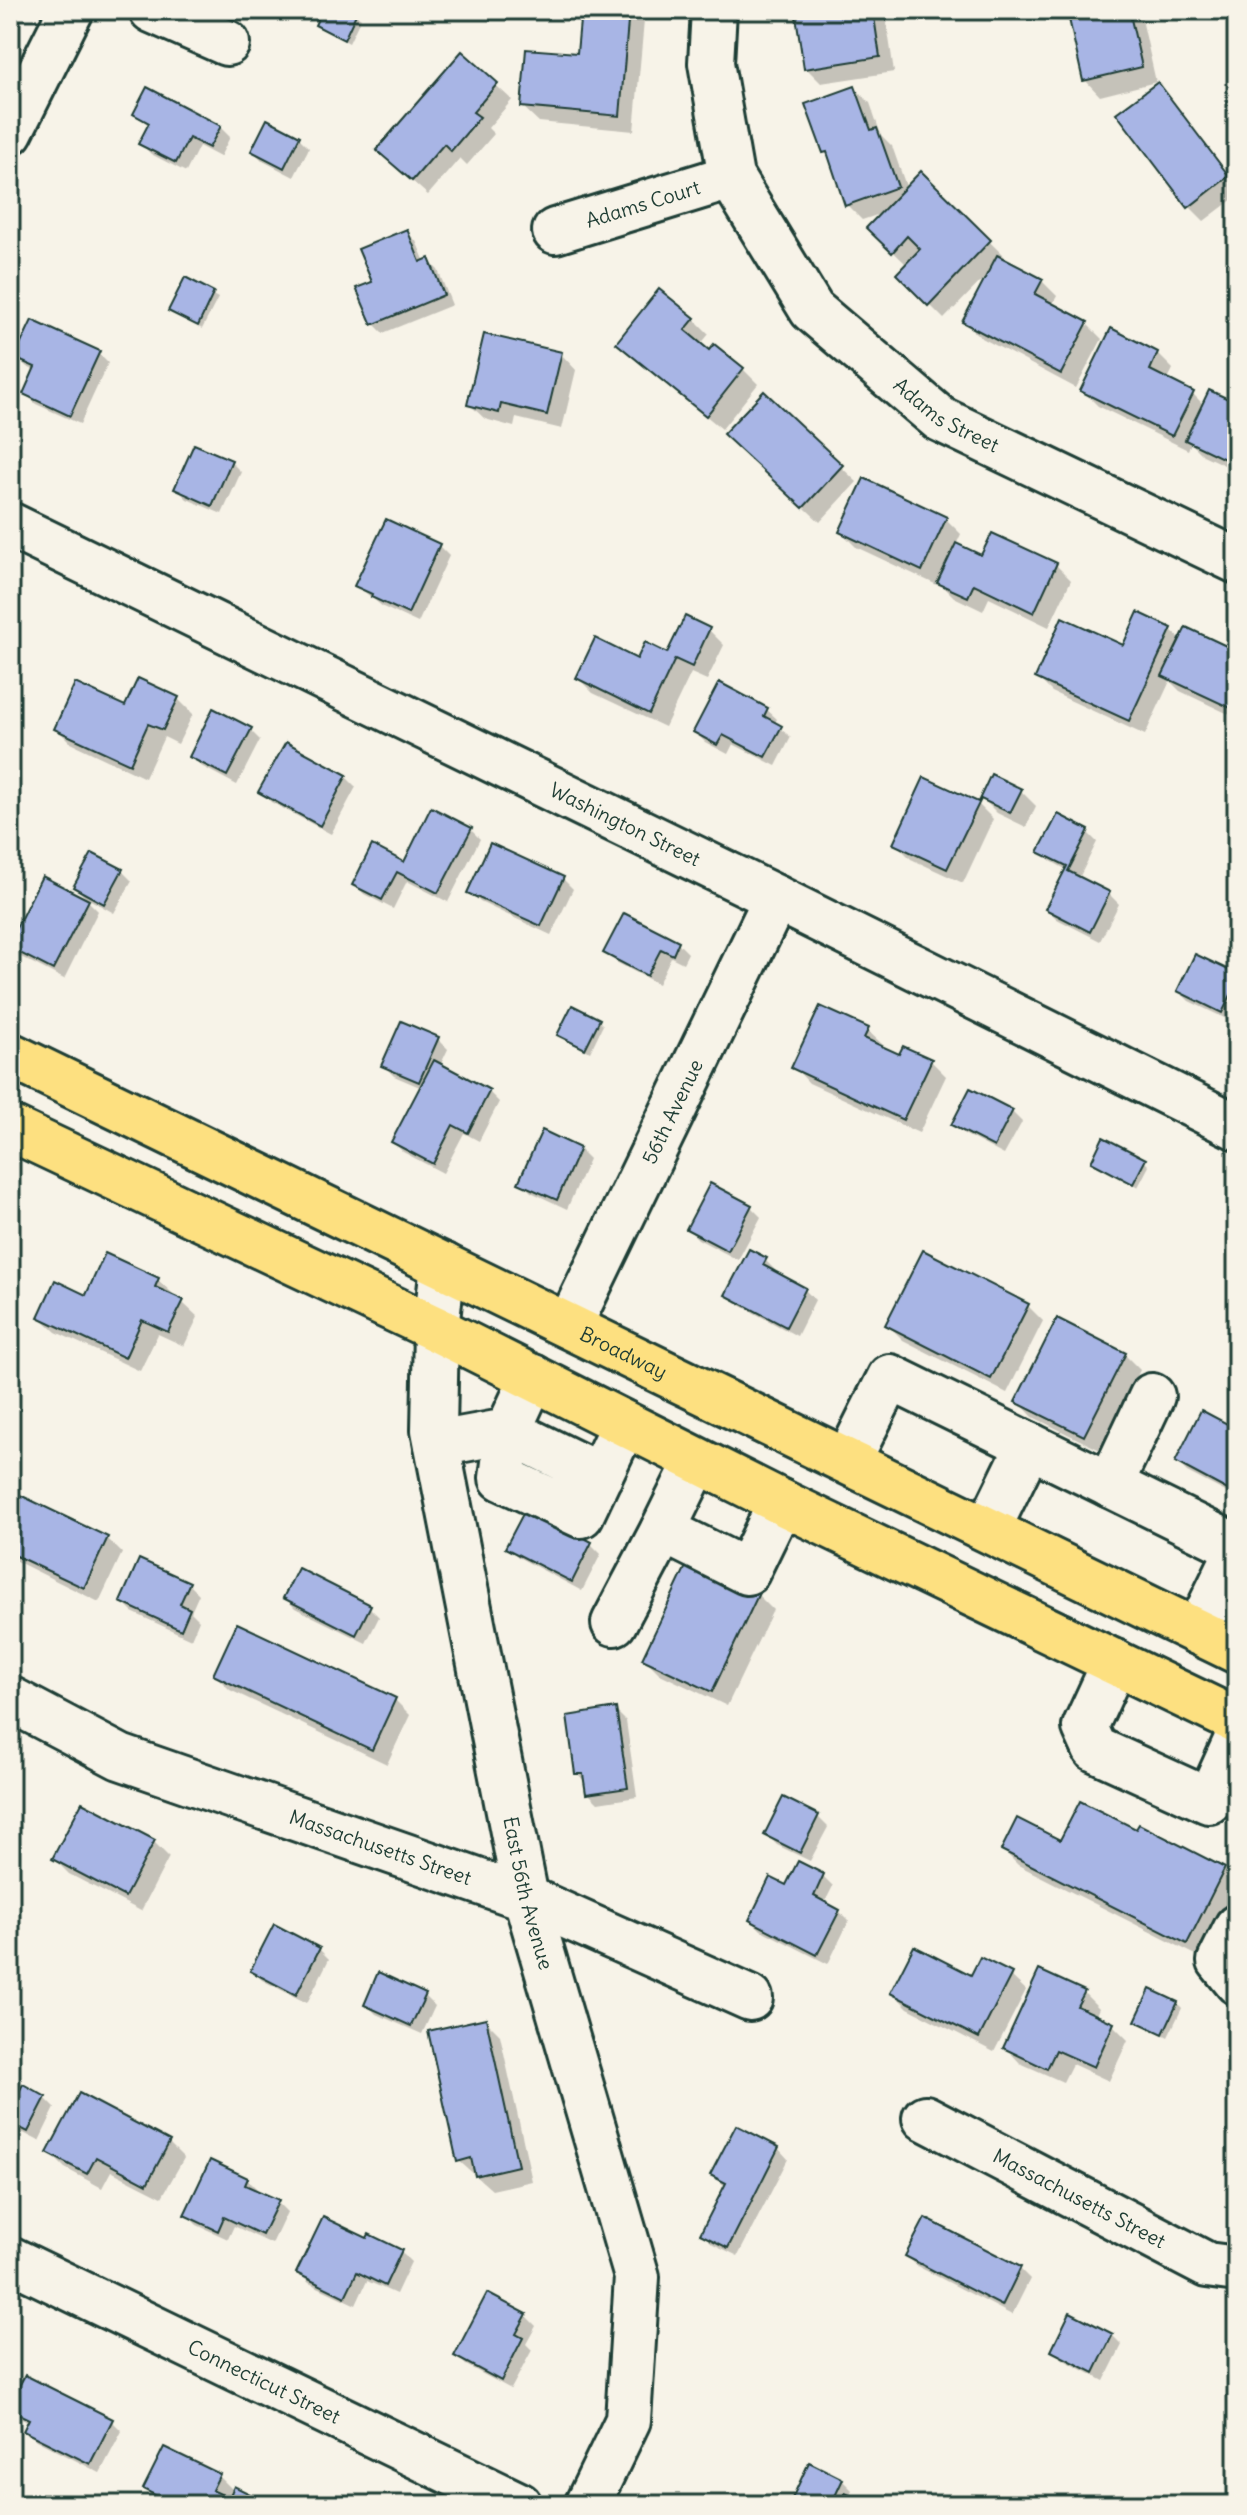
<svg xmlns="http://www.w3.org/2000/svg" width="1247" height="2515" viewBox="0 0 1247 2515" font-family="Delius,sans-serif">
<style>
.shadow{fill:#0003}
.building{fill:#a8b5e5;stroke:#1f3d34;stroke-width:2}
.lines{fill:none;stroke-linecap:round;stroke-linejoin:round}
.minor-casing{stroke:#1f3d34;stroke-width:50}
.major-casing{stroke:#1f3d34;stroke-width:50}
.minor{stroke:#f7f3e8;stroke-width:44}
.major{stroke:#fde080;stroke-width:44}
.labels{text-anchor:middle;stroke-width:6;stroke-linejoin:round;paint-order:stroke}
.street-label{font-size:20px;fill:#1f3d34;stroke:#f7f3e8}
</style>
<rect width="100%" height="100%" fill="#f7f3e8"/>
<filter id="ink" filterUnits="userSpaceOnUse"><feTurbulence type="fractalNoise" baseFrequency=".0125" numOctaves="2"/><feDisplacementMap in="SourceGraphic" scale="16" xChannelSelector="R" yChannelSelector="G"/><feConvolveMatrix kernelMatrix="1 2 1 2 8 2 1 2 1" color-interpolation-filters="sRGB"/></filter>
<g filter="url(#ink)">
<!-- shadow -->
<g class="shadow">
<path d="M325,10H349L361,18L349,43L317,25Z"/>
<path d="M583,10H645L634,131L539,122L523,107L579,55Z"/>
<path d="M840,10H885L894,72L821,83L806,68Z"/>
<path d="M1069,10H1140L1156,82L1100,96L1085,80Z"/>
<path d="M462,54L512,100L488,128L494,134L467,165L460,158L428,195L394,165Z"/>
<path d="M1157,84L1172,99L1237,185V196L1204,221L1189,206Z"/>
<path d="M855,88L870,103L881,135L892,146L907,189L921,174L1005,257L1002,260L1042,281L1057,296L1052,305L1087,324L1102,339L1076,388L980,337L964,322L989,273L944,319L899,274L907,265L869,228L883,213L862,220L847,205L831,159L825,152Z"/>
<path d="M135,114L220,127L230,137L220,157L199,146L186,172L151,154L141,144L150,126Z"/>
<path d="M299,138L309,148L294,177L263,161L253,151Z"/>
<path d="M406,231L416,241L425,262L428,260L438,270L452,305L383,333L373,323L374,283Z"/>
<path d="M186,280L218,298L202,329L170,310Z"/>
<path d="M694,319L709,334L700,345L743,369L758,384L722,429L618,343Z"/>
<path d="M98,353L108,363L80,424L36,404L26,394L36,371L27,367L17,357Z"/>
<path d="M1157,353L1173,369L1167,381L1192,393L1204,405L1237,406V471L1203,455L1191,443L1188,450L1098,406L1083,391Z"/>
<path d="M561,354L576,370L562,429L516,418L514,427L485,419L469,404Z"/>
<path d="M764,394L857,482L820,522L741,449Z"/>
<path d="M231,462L241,472L222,514L187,499L177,489Z"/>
<path d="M946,519L961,534L956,545L982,558L1056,565L1071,580L1049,627L989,598L983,611L954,597L939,582L937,585L856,547L841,532Z"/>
<path d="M386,521L439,546L449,556L418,623L383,607L356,585Z"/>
<path d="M1139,614L1171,630L1182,640L1237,653V718L1180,691L1170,681L1145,735L1052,692L1037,677L1124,647Z"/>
<path d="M709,630L724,645L707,680L691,673L665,727L593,693L578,678L668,656Z"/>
<path d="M177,698L193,714L178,744L164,737L145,778L71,743L56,728Z"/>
<path d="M766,709L777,719L774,724L791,737L776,766L733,744L728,754L705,742L695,732Z"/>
<path d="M250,730L260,740L237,785L201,766L191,756Z"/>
<path d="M287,745L346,777L356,787L331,834L271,802L261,792Z"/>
<path d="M1020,790L1036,806L1026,827L997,813L982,798Z"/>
<path d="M978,804L993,819L963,883L911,859L895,843Z"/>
<path d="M470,829L480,839L448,902L407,881L393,909L364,894L354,884L405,864Z"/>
<path d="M1087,832L1097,842L1079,878L1109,894L1119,904L1100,941L1057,919L1047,909L1067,870L1051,861L1041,851Z"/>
<path d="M122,871L132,881L114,913L85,897L75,887Z"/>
<path d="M563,879L573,889L551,935L480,902L470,892Z"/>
<path d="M88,901L98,911L64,979L19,956L10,947V944Z"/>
<path d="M678,943L688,953L683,963L671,957L658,984L616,962L606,952Z"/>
<path d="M1237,976V1012L1233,1022L1189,1001L1179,991Z"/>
<path d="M599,1021L603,1025L590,1052L560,1035Z"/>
<path d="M867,1030L883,1045L881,1048L900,1056L931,1061L946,1076L919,1133L809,1083L794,1067Z"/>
<path d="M438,1039L448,1049L440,1066L489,1092L499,1102L479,1141L464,1133L443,1173L403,1152L393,1142L422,1088L394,1076L384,1066Z"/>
<path d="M1012,1112L1022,1122L1004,1155L964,1134L954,1124Z"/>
<path d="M579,1149L589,1159L567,1209L531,1192L521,1182Z"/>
<path d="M1093,1161H1144L1149,1166L1138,1187Z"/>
<path d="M751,1207L761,1217L738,1260L698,1239L688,1229Z"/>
<path d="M765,1260L775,1270L773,1273L805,1290L815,1300L797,1336L738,1304L728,1294Z"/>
<path d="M158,1280L198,1317L184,1346L158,1334L140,1371L56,1332L40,1317L87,1298Z"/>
<path d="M1028,1306L1043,1321L1007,1393L903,1340L888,1325Z"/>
<path d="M1125,1355L1140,1370L1100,1450L1033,1417L1018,1401Z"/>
<path d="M1237,1431V1498L1187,1472L1177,1462Z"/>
<path d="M10,1510L14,1514L107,1538L122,1553L99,1602L10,1558Z"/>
<path d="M527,1511L591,1544L601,1554L582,1591L518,1557L508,1547Z"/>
<path d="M189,1584L199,1594L191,1612L199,1620L191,1639L132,1612L122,1602Z"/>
<path d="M758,1595L773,1610L727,1706L660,1674L645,1659Z"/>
<path d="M285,1598L369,1607L379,1617L366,1643L295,1608Z"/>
<path d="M215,1675L395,1700L410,1715L387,1764L230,1690Z"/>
<path d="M616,1711L626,1721L637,1797L598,1803L588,1793L586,1783L577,1773Z"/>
<path d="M818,1817L828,1827L810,1861L777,1845L767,1835Z"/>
<path d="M154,1842L169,1857L141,1911L69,1874L54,1859Z"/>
<path d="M1061,1843L1224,1870L1237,1883V1889L1202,1958L1018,1865L1003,1850Z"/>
<path d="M799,1863L823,1876L833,1886L824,1904L839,1911L849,1921L828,1964L761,1930L751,1920L787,1888Z"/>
<path d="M319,1949L329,1959L307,2003L262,1980L252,1970Z"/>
<path d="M1010,1975L1026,1990L994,2052L908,2008L893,1993L972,1978Z"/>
<path d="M1084,1993L1099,2008L1095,2017L1113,2025L1128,2040L1109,2081L1072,2064L1063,2082L1020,2063L1005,2047Z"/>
<path d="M425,1996L435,2006L422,2034L376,2014L366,2004Z"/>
<path d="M1177,2003L1182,2008L1168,2037L1138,2020Z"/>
<path d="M485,2020L500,2035L532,2181L492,2190L459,2161Z"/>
<path d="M10,2093L18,2097L45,2098L55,2108L39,2141L10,2126Z"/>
<path d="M168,2142L184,2158L162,2197L111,2171L102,2188L65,2168L50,2153Z"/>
<path d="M778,2148L788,2159L738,2256L713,2244L703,2234L726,2187L713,2175Z"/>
<path d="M247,2179L257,2189L256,2192L277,2202L287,2212L272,2244L234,2226L228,2239L197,2225L187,2215Z"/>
<path d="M926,2220L1020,2269L1030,2279L1012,2315L917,2266L907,2256Z"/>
<path d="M368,2241L401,2252L411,2262L396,2294L367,2281L356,2305L309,2283L299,2273Z"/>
<path d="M526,2316L536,2326L526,2344L532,2350L511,2389L466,2365L456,2355Z"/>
<path d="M1112,2335L1122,2345L1104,2381L1064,2360L1054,2350Z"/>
<path d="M10,2408L112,2421L122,2431L100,2473L36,2440L26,2430L29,2423L20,2418Z"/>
<path d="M165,2449L219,2476L234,2491L256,2500L261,2505L160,2504L145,2489Z"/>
<path d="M842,2480L852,2490L849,2497L867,2505H791Z"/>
</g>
<!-- building -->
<g class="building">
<path d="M322,10L357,12L344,40L315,25Z"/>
<path d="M581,10H629L620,116L521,107L526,49L577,53Z"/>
<path d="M829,10H873L880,57L804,69L796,16Z"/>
<path d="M1067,10H1129L1142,67L1083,81Z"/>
<path d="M462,51L498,83L473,112L480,117L451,151L444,144L412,181L376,150Z"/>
<path d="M1158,82L1229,176L1188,208L1116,113Z"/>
<path d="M855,86L871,130L877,128L898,187L845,206L827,152L823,153L805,104Z"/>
<path d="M147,87L221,126L209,148L189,138L176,163L138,144L149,123L133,114Z"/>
<path d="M267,119L300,136L284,168L251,151Z"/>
<path d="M921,171L991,240L928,306L896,274L920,249L907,236L892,253L866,228Z"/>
<path d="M407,229L420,262L429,258L444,295L372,325L356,288L372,282L358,249Z"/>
<path d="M997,255L1043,279L1035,294L1088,322L1061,374L962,322Z"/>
<path d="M185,277L214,292L198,326L168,311Z"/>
<path d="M659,289L695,318L685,330L709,350L714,344L744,368L706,416L616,343Z"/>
<path d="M32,320L100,351L70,416L23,394L35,367L14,358Z"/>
<path d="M1111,328L1158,352L1150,370L1194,392L1172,436L1080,391Z"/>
<path d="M484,334L562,352L547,415L501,404L499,413L467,405Z"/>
<path d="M1209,390L1237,403V465L1185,440Z"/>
<path d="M764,391L843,465L803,508L723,434Z"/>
<path d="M194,444L232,460L212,506L174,489Z"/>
<path d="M864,478L947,517L922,571L839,532Z"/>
<path d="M386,519L440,544L408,614L371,597L372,594L354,586Z"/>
<path d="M992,533L1057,563L1034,613L974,584L968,597L937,583L956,543L981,555Z"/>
<path d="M1138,612L1172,628L1129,721L1035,678L1062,617L1123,645Z"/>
<path d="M685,616L710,628L692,667L675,659L649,714L576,678L595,638L637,659L645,642L667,653Z"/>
<path d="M1186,627L1237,651V711L1162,676Z"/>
<path d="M138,678L179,697L163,730L148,724L130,764L54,729L75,683L125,706Z"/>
<path d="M719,682L768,708L764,716L782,726L765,757L723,735L717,745L693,732Z"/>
<path d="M213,708L252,728L227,776L189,757Z"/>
<path d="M286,742L347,775L320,826L258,792Z"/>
<path d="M991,774L1022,789L1010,813L981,799L947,869L893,844L924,777L978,802Z"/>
<path d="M431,807L472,828L438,893L397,872L382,900L352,885L372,845L404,862Z"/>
<path d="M1058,814L1089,830L1068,871L1110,892L1090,932L1045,909L1067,866L1038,852Z"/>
<path d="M490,843L564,877L541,926L467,893Z"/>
<path d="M92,853L123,869L104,904L73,887Z"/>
<path d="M42,876L89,900L53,970L10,948V940Z"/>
<path d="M624,913L679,941L673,955L661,949L647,976L603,953Z"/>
<path d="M1195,954L1237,974V983L1222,1013L1177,991Z"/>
<path d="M572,1005L600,1019L585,1049L557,1035Z"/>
<path d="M820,1006L869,1028L864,1038L899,1054L903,1046L932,1059L903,1120L791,1068Z"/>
<path d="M401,1021L439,1037L419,1082L381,1066Z"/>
<path d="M434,1060L490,1090L468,1133L453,1125L433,1164L391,1142Z"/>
<path d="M970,1088L1013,1110L994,1147L951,1125Z"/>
<path d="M542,1130L580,1148L557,1200L518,1183Z"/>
<path d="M1103,1137L1146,1159L1133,1184L1091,1162Z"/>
<path d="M710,1183L752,1205L728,1251L686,1229Z"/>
<path d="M749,1249L767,1258L763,1265L806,1288L786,1327L725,1295Z"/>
<path d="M923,1250L1029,1304L991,1379L885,1325Z"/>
<path d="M105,1253L159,1278L155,1287L184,1300L168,1332L142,1320L125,1358L38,1317L55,1280L86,1295Z"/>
<path d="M1057,1318L1126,1353L1084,1436L1015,1402Z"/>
<path d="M1201,1410L1237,1429V1495L1175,1462Z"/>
<path d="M20,1495L108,1537L84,1588L10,1553V1517Z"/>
<path d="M526,1508L592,1542L572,1582L505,1548Z"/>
<path d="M139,1559L190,1582L180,1604L190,1609L181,1630L120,1602Z"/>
<path d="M689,1560L759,1593L712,1692L642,1659Z"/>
<path d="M298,1568L371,1605L356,1635L283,1598Z"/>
<path d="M237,1623L396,1698L372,1750L213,1675Z"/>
<path d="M616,1708L628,1788L586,1794L583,1774H575L567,1716Z"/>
<path d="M783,1797L819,1815L800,1853L764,1835Z"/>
<path d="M1080,1801L1136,1829L1139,1824L1225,1868L1187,1944L1001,1850L1017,1818L1060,1840Z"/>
<path d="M82,1802L155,1840L125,1897L52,1859Z"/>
<path d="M798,1861L824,1874L814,1896L840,1910L817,1955L749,1920L770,1877L786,1885Z"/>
<path d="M274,1924L320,1948L296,1995L250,1971Z"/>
<path d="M914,1946L971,1975L980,1957L1012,1973L979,2038L890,1993Z"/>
<path d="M1039,1970L1085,1991L1077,2006L1114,2023L1094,2067L1056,2050L1047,2069L1003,2048Z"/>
<path d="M378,1972L426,1994L411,2026L364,2005Z"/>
<path d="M1150,1989L1178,2002L1163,2034L1135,2021Z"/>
<path d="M486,2018L518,2166L475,2176L471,2158L457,2162L428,2031Z"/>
<path d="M23,2084L46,2097L28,2132L10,2123V2091L18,2094Z"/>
<path d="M79,2093L170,2141L147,2184L96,2157L87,2174L47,2153Z"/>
<path d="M736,2125L779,2147L728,2248L700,2234L726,2183L710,2175Z"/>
<path d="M210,2160L248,2178L245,2185L279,2200L262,2235L224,2217L218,2231L184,2215Z"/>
<path d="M323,2217L367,2238L369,2234L402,2250L385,2286L357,2272L345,2297L296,2273Z"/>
<path d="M925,2218L1021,2267L1002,2306L905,2256Z"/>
<path d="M487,2293L527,2314L516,2334L523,2338L501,2381L454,2356Z"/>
<path d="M1070,2312L1113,2334L1094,2373L1051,2351Z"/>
<path d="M25,2375L113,2419L90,2464L23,2431L29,2419L10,2410V2403Z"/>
<path d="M164,2447L220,2474L212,2490L229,2498L234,2486L258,2498L254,2505H174L143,2489Z"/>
<path d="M809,2462L843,2479L831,2505H789Z"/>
<path d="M845,2493L871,2505H840Z"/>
</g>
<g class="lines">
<defs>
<g id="minor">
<path d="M152,10L227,43"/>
<path id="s1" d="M714,10L711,63L731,177L812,310L940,419L1237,561"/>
<path d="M10,132L71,10"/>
<path id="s2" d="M555,231L731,177"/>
<path id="s3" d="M10,525L776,898L1237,1127"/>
<path id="s4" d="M443,1265L436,1329L434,1430L526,1898L637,2277L628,2420L587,2505"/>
<path id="s5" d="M569,1326L776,898"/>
<path d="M437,1444L508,1431L533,1377"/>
<path d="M697,1461L663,1530L747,1572L781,1502"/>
<path d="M848,1461L890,1377L1237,1547"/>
<path d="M600,1476L508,1431L502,1478L581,1515L624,1424"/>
<path d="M1110,1485L1152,1396"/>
<path d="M988,1529L1029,1445"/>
<path d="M614,1623L663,1530"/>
<path d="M1198,1632L1237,1552"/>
<path d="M1115,1662L1085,1727L1095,1749L1209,1801L1237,1739"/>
<path id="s6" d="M10,1699L120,1757L526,1898L750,1998"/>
<path d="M1237,1927L1220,1961L1237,1982"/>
<path id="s7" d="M925,2118L1207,2265L1237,2269"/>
<path id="s8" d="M10,2259L519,2505"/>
</g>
<g id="major">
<path id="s9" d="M10,1055L1237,1651"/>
<path d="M10,1128L436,1329L781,1502L1237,1721"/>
</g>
</defs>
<!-- minor casing -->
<use href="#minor" class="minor-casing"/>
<!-- major casing -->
<use href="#major" class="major-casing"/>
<!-- minor -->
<use href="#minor" class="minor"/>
<!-- major -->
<use href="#major" class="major"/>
</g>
</g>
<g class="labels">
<!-- street labels -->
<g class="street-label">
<text dy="7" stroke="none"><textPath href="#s2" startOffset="92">Adams Court</textPath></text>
<text dy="7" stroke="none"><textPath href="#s1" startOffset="496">Adams Street</textPath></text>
<text dy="7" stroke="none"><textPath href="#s3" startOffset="684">Washington Street</textPath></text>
<text dy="7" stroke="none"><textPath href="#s5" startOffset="238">56th Avenue</textPath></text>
<text dy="7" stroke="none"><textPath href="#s9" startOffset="682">Broadway</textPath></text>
<text dy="7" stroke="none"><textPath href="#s6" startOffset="400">Massachusetts Street</textPath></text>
<text dy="7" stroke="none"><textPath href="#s4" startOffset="638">East 56th Avenue</textPath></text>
<text dy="7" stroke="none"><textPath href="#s7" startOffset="174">Massachusetts Street</textPath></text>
<text dy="7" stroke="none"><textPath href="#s8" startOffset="282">Connecticut Street</textPath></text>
</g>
</g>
<!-- margin -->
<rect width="1247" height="2515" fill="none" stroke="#f7f3e8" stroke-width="40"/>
<rect x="20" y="20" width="1207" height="2475" fill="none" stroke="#1f3d34" stroke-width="3" filter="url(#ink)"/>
</svg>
